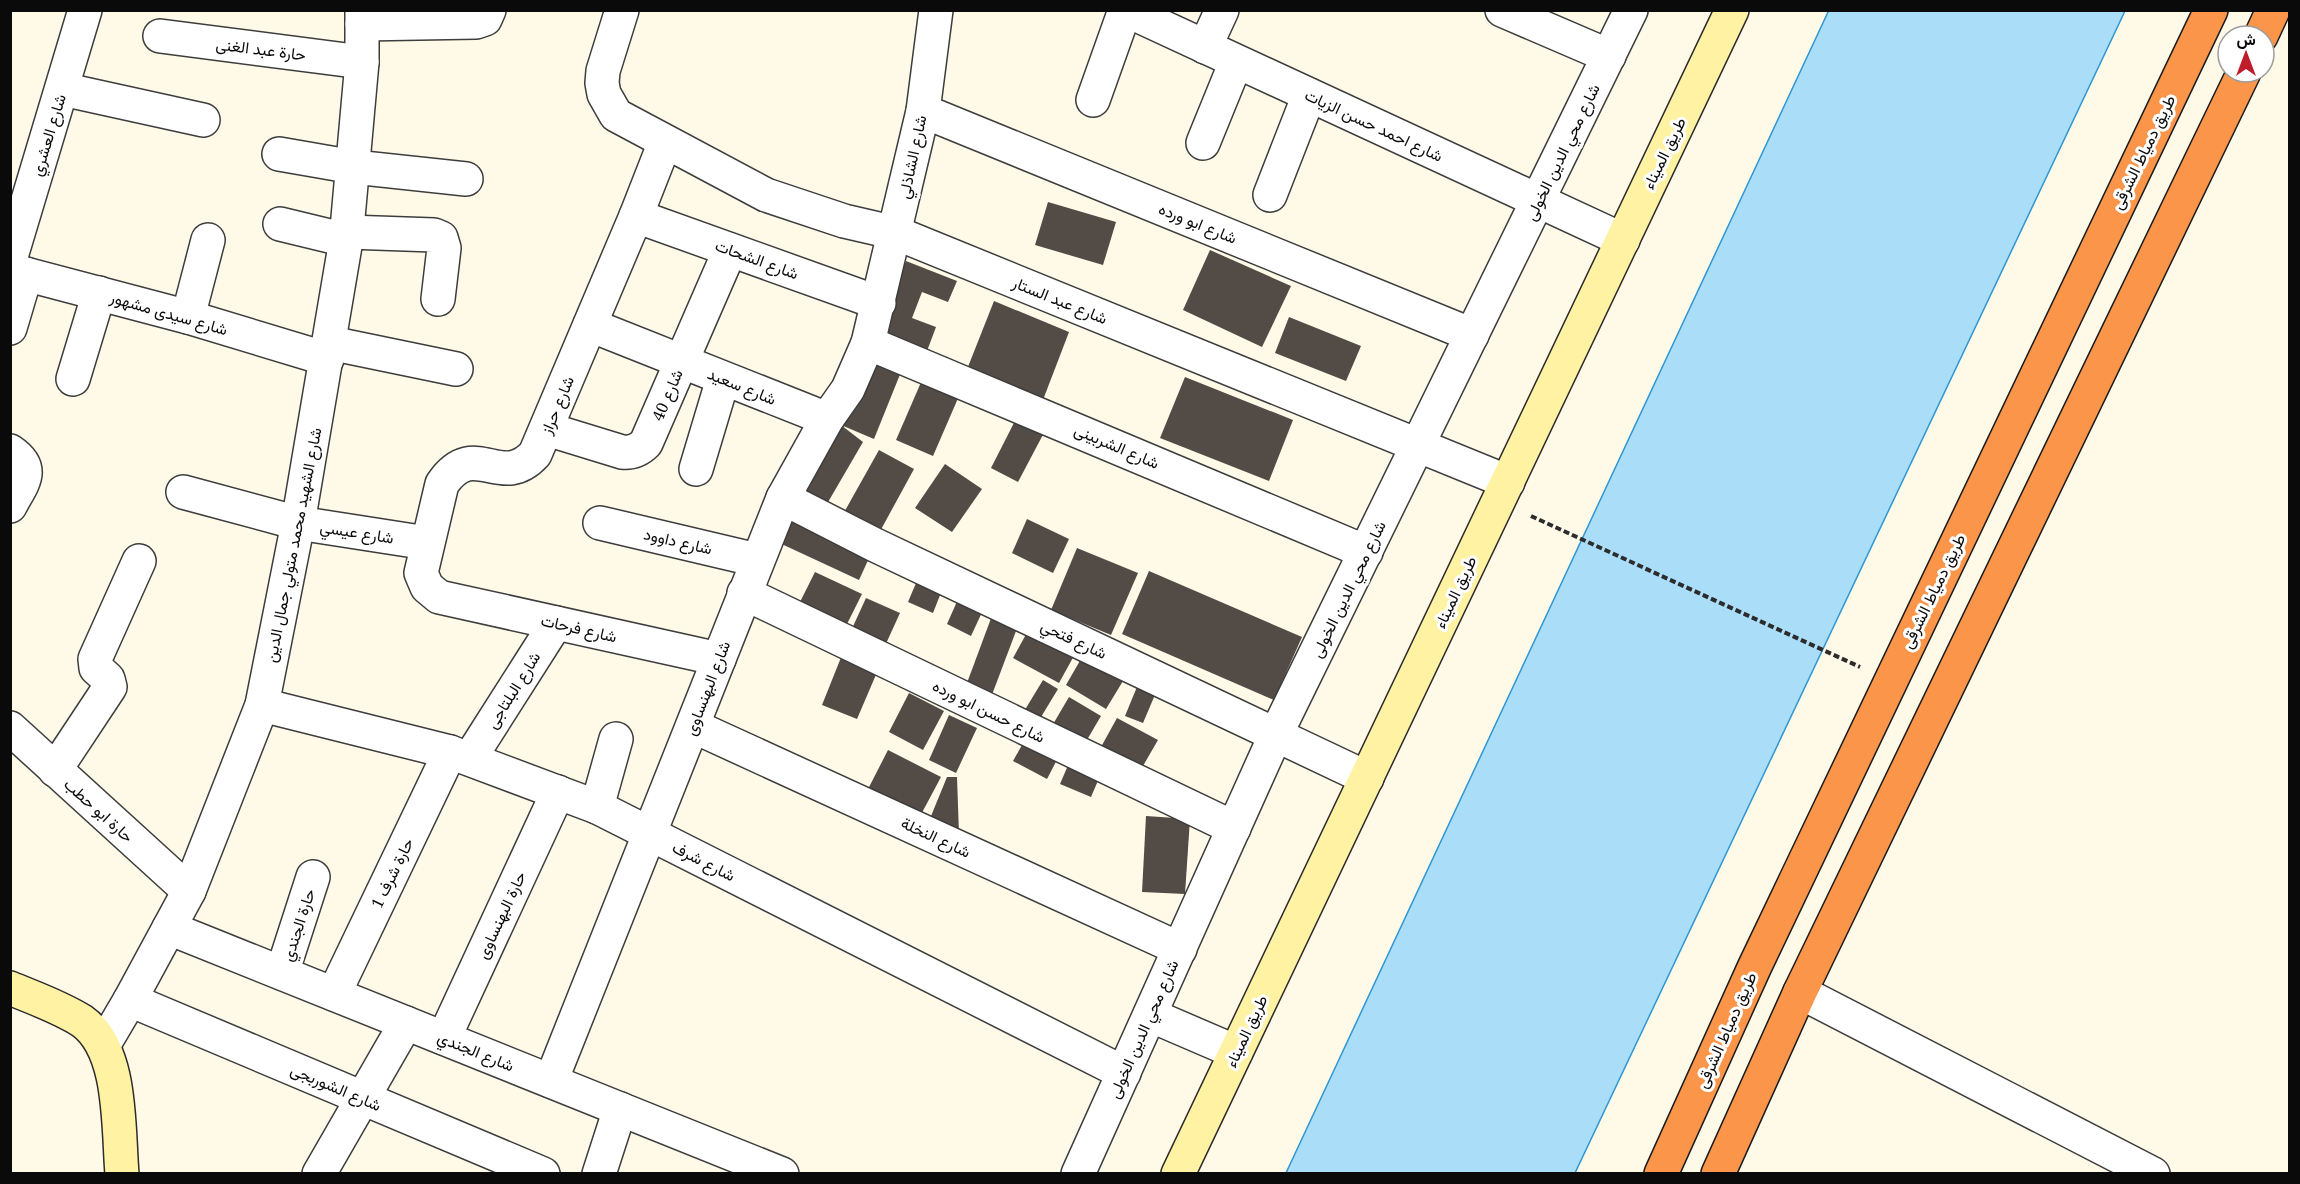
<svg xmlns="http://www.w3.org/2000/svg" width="2300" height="1184" viewBox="0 0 2300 1184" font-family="'Noto Serif',Vazirmatn,serif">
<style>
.water{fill:#aadef8;stroke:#2f96d2;stroke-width:1.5}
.building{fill:#534b46}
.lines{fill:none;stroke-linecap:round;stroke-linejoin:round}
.street-casing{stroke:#3d3d3d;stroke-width:36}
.secondary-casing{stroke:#2c2c2c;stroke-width:36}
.highway-casing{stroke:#1b1b1b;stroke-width:36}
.path{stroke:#2c2c2c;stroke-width:4;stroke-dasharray:6 3;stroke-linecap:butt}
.street{stroke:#fff;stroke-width:33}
.secondary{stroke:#fff2a3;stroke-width:33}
.highway{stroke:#fa954a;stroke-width:33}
.labels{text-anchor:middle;stroke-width:6;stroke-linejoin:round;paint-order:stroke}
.street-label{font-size:16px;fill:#0a0a0a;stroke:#fff}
</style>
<rect width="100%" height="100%" fill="#fffae8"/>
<!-- water -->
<path class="water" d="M1829,10L2125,11L1575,1173H1286Z"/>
<!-- building -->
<g class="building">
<path d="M1048,202L1116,222L1103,265L1035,245Z"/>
<path d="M1210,250L1291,286L1262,347L1183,310Z"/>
<path d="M906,261L957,281L948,302L922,292L912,318L936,327L927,351L878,332Z"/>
<path d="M994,301L1069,332L1038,413L962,382Z"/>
<path d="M1289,317L1361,346L1346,381L1275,353Z"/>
<path d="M869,358L901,372L874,439L841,425Z"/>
<path d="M1185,377L1293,420L1269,481L1160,438Z"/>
<path d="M922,380L959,396L933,456L896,440Z"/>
<path d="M1018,415L1046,429L1018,482L991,468Z"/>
<path d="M841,425L863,442L824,509L797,493Z"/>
<path d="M879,450L914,469L878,535L842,516Z"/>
<path d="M945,464L982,489L952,532L915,508Z"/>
<path d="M789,505L875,545L859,580L773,540Z"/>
<path d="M1027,519L1069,539L1053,573L1012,553Z"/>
<path d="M1077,548L1138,573L1111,635L1051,610Z"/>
<path d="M1149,571L1302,637L1274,700L1122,634Z"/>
<path d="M815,572L862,594L844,630L797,608Z"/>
<path d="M919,576L944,585L933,613L908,602Z"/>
<path d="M959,597L984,608L971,636L947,624Z"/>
<path d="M866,598L900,613L884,648L850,633Z"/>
<path d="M993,613L1019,623L990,700L964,691Z"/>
<path d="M1029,629L1075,654L1059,683L1013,658Z"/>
<path d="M1085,652L1126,676L1106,709L1066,685Z"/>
<path d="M842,655L878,670L857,719L822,705Z"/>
<path d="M1043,680L1058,689L1038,722L1023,713Z"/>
<path d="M1139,682L1157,690L1143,723L1125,716Z"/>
<path d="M909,693L944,711L923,750L889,732Z"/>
<path d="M1069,697L1101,716L1081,750L1049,731Z"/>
<path d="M949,715L977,728L956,773L929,760Z"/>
<path d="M1117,718L1158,740L1136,778L1096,756Z"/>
<path d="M1027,736L1060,754L1047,779L1013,761Z"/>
<path d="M888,750L941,777L917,822L865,795Z"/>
<path d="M1069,763L1100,776L1091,797L1060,784Z"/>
<path d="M947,777H957L959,834L929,821Z"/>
<path d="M1146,816L1190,819L1185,894L1142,892Z"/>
</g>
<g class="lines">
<defs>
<g id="street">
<path d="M622,10L603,71L602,83L604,94L616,115L766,195L844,221L896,233L1508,482"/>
<path d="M1126,10L1623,240"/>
<path d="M1502,10L1609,56"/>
<path d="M362,24L476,22L485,19L489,10"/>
<path d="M160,36L362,62"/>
<path d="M1205,47L1222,10"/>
<path d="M62,89L203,120"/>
<path d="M1093,100L1125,10"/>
<path d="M923,111L1472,335"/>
<path d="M665,142L636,216L535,454C500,492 475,436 442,484L421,573L427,587L439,597L719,659"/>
<path d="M1203,143L1236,62"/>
<path d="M279,154L354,167L466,179"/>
<path d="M1270,195L1309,95"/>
<path d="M636,216L879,303"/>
<path d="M280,224L346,240"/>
<path d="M348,232L434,235L441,238L444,248L438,299"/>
<path d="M10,260L85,10"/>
<path d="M10,270L188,317L327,359"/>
<path d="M188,317L208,240"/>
<path d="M590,325L827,419"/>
<path d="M10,328L26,274"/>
<path d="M330,343L456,369"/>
<path d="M868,343L1366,552"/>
<path d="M73,379L99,293"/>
<path d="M547,429L622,452C632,453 639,450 646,443L730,250"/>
<path d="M10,451C37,469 22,483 10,506"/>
<path d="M696,469L723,379"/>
<path d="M183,492L298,523L427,543"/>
<path d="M783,498L875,545L1367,778"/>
<path d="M600,523L757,560"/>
<path d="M744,593L1234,828"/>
<path d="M262,705L450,752L597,807L1124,1073"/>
<path d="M693,726L1180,949"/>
<path d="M10,728L189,891"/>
<path d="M470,758L556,623"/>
<path d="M55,770L110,687L108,679L96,668L95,659L139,561"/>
<path d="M597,807L616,739"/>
<path d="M169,928L782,1174"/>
<path d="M282,973L313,877"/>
<path d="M1800,992L2153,1174"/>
<path d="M334,994L450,752"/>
<path d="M130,1000L543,1174"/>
<path d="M1150,1015L1236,1052"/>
<path d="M444,1038L558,792"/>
<path d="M103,1046L130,1000L189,891L262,705L298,523L346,240L362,62V10"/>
<path d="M551,1081L783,498L827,419L848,389L868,343L923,111L936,10"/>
<path d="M319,1174L406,1023"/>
<path d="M599,1174L620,1109"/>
<path d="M1078,1174L1276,734L1631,10"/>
</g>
<g id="secondary">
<path d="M10,988C34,998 60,1007 82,1021C123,1050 118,1129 122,1174"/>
<path d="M1178,1174L1732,10"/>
</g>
<g id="highway">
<path d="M2261,36L2273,10"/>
<path d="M1661,1174L1754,968L2211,10"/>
<path d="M1718,1174L1800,992L2244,72"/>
</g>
</defs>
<!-- street casing -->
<use href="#street" class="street-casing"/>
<!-- secondary casing -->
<use href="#secondary" class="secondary-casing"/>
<!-- highway casing -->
<use href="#highway" class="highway-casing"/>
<!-- path -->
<path class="path" d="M1531,516L1860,667"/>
<!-- street -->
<use href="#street" class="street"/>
<!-- secondary -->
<use href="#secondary" class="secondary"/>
<!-- highway -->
<use href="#highway" class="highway"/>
</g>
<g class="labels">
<!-- street labels -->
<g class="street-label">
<text transform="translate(261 49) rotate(7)" y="6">حارة عبد الغنى</text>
<text transform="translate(1374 125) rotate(25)" y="6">شارع احمد حسن الزيات</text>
<text transform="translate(48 135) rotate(-73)" y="6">شارع العشري</text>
<text transform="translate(1562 152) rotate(-64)" y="6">شارع محي الدين الخولى</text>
<text transform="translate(2143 152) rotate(-64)" y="6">طريق دمياط الشرقى</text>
<text transform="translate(1664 153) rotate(-64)" y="6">طريق الميناء</text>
<text transform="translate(912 157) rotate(-78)" y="6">شارع الشاذلي</text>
<text transform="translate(1198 223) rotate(22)" y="6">شارع ابو ورده</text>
<text transform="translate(757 259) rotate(20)" y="6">شارع الشحات</text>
<text transform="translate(1060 300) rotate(22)" y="6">شارع عبد الستار</text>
<text transform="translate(169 313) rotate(16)" y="6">شارع سيدى مشهور</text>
<text transform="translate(742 386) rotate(22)" y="6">شارع سعيد</text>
<text transform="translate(667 395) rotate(-67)" y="6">شارع 40</text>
<text transform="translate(557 405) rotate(-67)" y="6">شارع حراز</text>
<text transform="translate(1117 446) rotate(23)" y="6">شارع الشربينى</text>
<text transform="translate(357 532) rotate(9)" y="6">شارع عيسي</text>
<text transform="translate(678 541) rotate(13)" y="6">شارع داوود</text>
<text transform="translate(293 545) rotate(-79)" y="6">شارع الشهيد محمد متولي جمال الدين</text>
<text transform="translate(1348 589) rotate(-64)" y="6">شارع محي الدين الخولى</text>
<text transform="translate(1933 591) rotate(-64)" y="6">طريق دمياط الشرقى</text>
<text transform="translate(1455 592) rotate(-65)" y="6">طريق الميناء</text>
<text transform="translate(579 628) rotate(13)" y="6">شارع فرحات</text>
<text transform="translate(1074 639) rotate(25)" y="6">شارع فتحي</text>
<text transform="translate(707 688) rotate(-69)" y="6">شارع البهنساوى</text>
<text transform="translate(513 690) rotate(-58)" y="6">شارع البلتاجى</text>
<text transform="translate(989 711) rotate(26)" y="6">شارع حسن ابو ورده</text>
<text transform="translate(99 810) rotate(42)" y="6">حارة ابو حطب</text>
<text transform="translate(936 837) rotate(25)" y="6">شارع النخلة</text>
<text transform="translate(704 861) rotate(27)" y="6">شارع شرف</text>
<text transform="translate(392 873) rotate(-64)" y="6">حارة شرف 1</text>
<text transform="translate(501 915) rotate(-65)" y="6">حارة البهنساوى</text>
<text transform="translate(298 925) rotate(-72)" y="6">حارة الجندي</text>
<text transform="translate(1143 1029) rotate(-66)" y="6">شارع محي الدين الخولى</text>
<text transform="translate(1726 1030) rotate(-66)" y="6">طريق دمياط الشرقى</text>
<text transform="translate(1246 1031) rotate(-65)" y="6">طريق الميناء</text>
<text transform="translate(476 1051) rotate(22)" y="6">شارع الجندي</text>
<text transform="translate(336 1087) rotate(23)" y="6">شارع الشوربجى</text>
</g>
</g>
<!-- border -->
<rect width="2300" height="1184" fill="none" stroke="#0a0a0a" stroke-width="24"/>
<!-- north arrow -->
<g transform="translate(2246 54)"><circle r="28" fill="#ffffff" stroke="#9d9d9d" stroke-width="1.5"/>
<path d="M0-4.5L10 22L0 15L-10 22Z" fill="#be1e2b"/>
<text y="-9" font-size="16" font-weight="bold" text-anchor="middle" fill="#0a0a0a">ش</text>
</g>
</svg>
